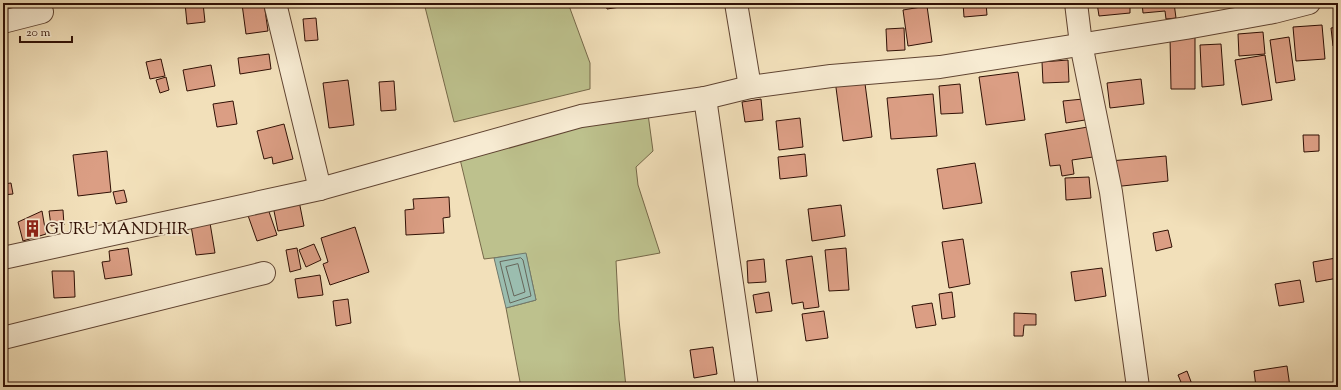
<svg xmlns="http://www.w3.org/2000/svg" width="1341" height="390" viewBox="0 0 1341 390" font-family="'Sorts Mill Goudy',serif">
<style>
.green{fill:#bdc18d;stroke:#766849}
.water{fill:#9bbdaf;stroke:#70786b}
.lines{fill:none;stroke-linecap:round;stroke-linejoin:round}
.shore{stroke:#66665a;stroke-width:1}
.building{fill:#db9e84;stroke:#301005}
.minor-casing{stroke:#604432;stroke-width:24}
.minor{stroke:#f7ebd2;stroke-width:22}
.labels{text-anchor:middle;stroke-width:3.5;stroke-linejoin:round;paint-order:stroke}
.poi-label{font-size:17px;fill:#301005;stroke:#f7ebd2;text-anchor:start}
</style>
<rect width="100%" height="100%" fill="#f2e0ba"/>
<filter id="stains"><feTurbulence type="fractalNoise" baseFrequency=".005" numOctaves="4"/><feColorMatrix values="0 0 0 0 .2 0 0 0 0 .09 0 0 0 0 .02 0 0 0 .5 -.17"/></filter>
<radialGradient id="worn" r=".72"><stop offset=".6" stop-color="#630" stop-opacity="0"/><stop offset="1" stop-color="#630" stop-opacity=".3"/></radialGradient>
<!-- green -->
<g class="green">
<path d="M424,3H568L590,63V89L454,122Z"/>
<path d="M648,114L653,151L636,167L638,185L660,253L616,261L619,320L626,387H521L506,308L536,300L526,254L484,259L459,155L564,127Z"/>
</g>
<!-- water -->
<path class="water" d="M526,253L536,300L506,308L494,258Z"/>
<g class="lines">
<!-- shore -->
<g class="shore">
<path d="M521,258L523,260L531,296L510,303L500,262Z"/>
<path d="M518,264L525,292L514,296L506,267Z"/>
</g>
</g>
<!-- building -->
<g class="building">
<path d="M185,3H203L205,22L187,24Z"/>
<path d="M250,3H264L268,31L246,34L242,4Z"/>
<path d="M606,3H633V5L607,9Z"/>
<path d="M963,3H986L987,15L964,17Z"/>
<path d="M1097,3H1130V13L1099,16Z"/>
<path d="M1142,3H1174L1176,18L1166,19L1165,11L1143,13Z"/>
<path d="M927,6L932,42L908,46L903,10Z"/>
<path d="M316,18L318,40L305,41L303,19Z"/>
<path d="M1322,25L1325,59L1296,61L1293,27Z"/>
<path d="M1338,27V46H1333L1331,28Z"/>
<path d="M904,28L905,50L887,51L886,29Z"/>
<path d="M1263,32L1265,54L1239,56L1238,34Z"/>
<path d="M1170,37H1195V89H1171Z"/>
<path d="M1289,37L1295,80L1276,83L1270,40Z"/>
<path d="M1221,44L1224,85L1202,87L1200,45Z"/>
<path d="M269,54L271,69L240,74L238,58Z"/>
<path d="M1265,55L1272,100L1242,105L1235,60Z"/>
<path d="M161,59L165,76L150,79L146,62Z"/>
<path d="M1068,60L1069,82L1043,83L1042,62Z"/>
<path d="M211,65L215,86L187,91L183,70Z"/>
<path d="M1018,72L1025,120L986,125L979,77Z"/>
<path d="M864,76L872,137L843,141L835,80Z"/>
<path d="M166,77L169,90L160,93L156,80Z"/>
<path d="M1141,79L1144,104L1110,108L1107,83Z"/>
<path d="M348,80L354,125L329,128L323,83Z"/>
<path d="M394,81L396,110L381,111L379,82Z"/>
<path d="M960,84L963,113L941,114L939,86Z"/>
<path d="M933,94L937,136L891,139L887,98Z"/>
<path d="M761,99L763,120L745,122L742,102Z"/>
<path d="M1083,99L1085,120L1066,123L1063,101Z"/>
<path d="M233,101L237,124L217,127L213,104Z"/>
<path d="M800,118L803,147L779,150L776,121Z"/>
<path d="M284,124L293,159L273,164L272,157L264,159L257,131Z"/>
<path d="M1088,127L1093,157L1072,160L1074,174L1062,176L1060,165L1050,166L1045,134Z"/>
<path d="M1303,135H1319V151L1304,152Z"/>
<path d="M107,151L111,192L78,196L73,155Z"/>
<path d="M805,154L807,176L780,179L778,157Z"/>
<path d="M1166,156L1168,181L1113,187L1110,161Z"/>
<path d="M975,163L982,203L943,209L937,169Z"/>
<path d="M1089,177L1091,198L1066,200L1065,178Z"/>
<path d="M11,183L13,194L3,195V184Z"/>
<path d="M124,190L127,202L116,204L113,192Z"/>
<path d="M298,196L304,226L278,231L272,201Z"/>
<path d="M449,197L450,217L443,218L444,233L406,235L405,210L414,209L413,199Z"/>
<path d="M265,200L277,235L257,241L245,207Z"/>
<path d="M841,205L845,236L812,241L808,209Z"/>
<path d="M63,210L64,225L51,226L49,211Z"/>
<path d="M42,211L46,234L23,241L18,222Z"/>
<path d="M209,217L215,253L196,255L190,220Z"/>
<path d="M355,227L369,272L330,285L323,264L328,262L321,238Z"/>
<path d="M1168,230L1172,247L1156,251L1153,233Z"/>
<path d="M963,239L970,284L949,288L942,242Z"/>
<path d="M314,244L321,260L306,267L299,250Z"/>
<path d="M128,248L132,275L105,279L102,262L110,261L109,251Z"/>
<path d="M297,248L301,269L290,272L286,250Z"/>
<path d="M846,248L849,290L829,291L825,250Z"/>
<path d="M812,256L819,307L804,309L803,302L792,304L786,260Z"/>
<path d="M1336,258L1338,278L1316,282L1313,262Z"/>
<path d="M764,259L766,282L748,283L747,261Z"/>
<path d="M1102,268L1106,296L1075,301L1071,272Z"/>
<path d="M52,271H74L75,297L54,298Z"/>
<path d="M320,275L323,295L298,298L295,279Z"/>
<path d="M1300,280L1304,302L1279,306L1275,284Z"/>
<path d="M769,292L772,311L756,313L753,295Z"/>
<path d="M952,292L955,317L942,319L939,294Z"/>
<path d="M348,299L351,323L336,326L333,301Z"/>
<path d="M932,303L936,325L916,328L912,306Z"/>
<path d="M824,311L828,338L806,341L802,314Z"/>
<path d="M1014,313L1036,314V325H1024L1023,336H1014Z"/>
<path d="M713,347L717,374L694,378L690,350Z"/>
<path d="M1287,366L1290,387H1256L1254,371Z"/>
<path d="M1187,371L1193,387H1183L1178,375Z"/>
</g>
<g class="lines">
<defs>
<g id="minor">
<path d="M275,3L320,189"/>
<path d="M736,3L750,87"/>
<path d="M1076,3L1081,44L1111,192L1138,387"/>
<path d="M3,22L42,12"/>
<path d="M705,98L747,387"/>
<path d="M3,258L320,189L581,116L705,98L750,87L831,76L940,67L1186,28L1274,12L1309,3"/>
<path d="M3,338L264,273"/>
</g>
</defs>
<!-- minor casing -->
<use href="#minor" class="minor-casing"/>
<!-- minor -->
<use href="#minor" class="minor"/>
</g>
<!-- icons -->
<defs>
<symbol id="building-bare" viewBox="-9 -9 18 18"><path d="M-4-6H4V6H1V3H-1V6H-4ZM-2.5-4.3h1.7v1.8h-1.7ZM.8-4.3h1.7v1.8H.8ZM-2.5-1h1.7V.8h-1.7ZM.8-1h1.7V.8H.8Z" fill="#8f2418" stroke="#f7ebd2" stroke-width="2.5" paint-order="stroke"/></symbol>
</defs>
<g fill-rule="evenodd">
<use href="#building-bare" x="20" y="216" width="25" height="25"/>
</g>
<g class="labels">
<!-- poi labels -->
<g class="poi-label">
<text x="45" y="234">GURU MANDHIR</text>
</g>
</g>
<!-- margin -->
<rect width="1341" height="390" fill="none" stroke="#f2e0ba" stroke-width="16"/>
<rect x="4" y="4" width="1333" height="382" fill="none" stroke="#301005" stroke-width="2"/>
<rect x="8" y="8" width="1325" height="374" fill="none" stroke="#301005"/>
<!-- scale -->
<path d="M20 36v6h52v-6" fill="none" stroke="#301005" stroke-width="2"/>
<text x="26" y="36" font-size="12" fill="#301005" stroke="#f7ebd2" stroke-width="3" paint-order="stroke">20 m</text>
<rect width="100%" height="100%" filter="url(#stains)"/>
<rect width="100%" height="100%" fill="url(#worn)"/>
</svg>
